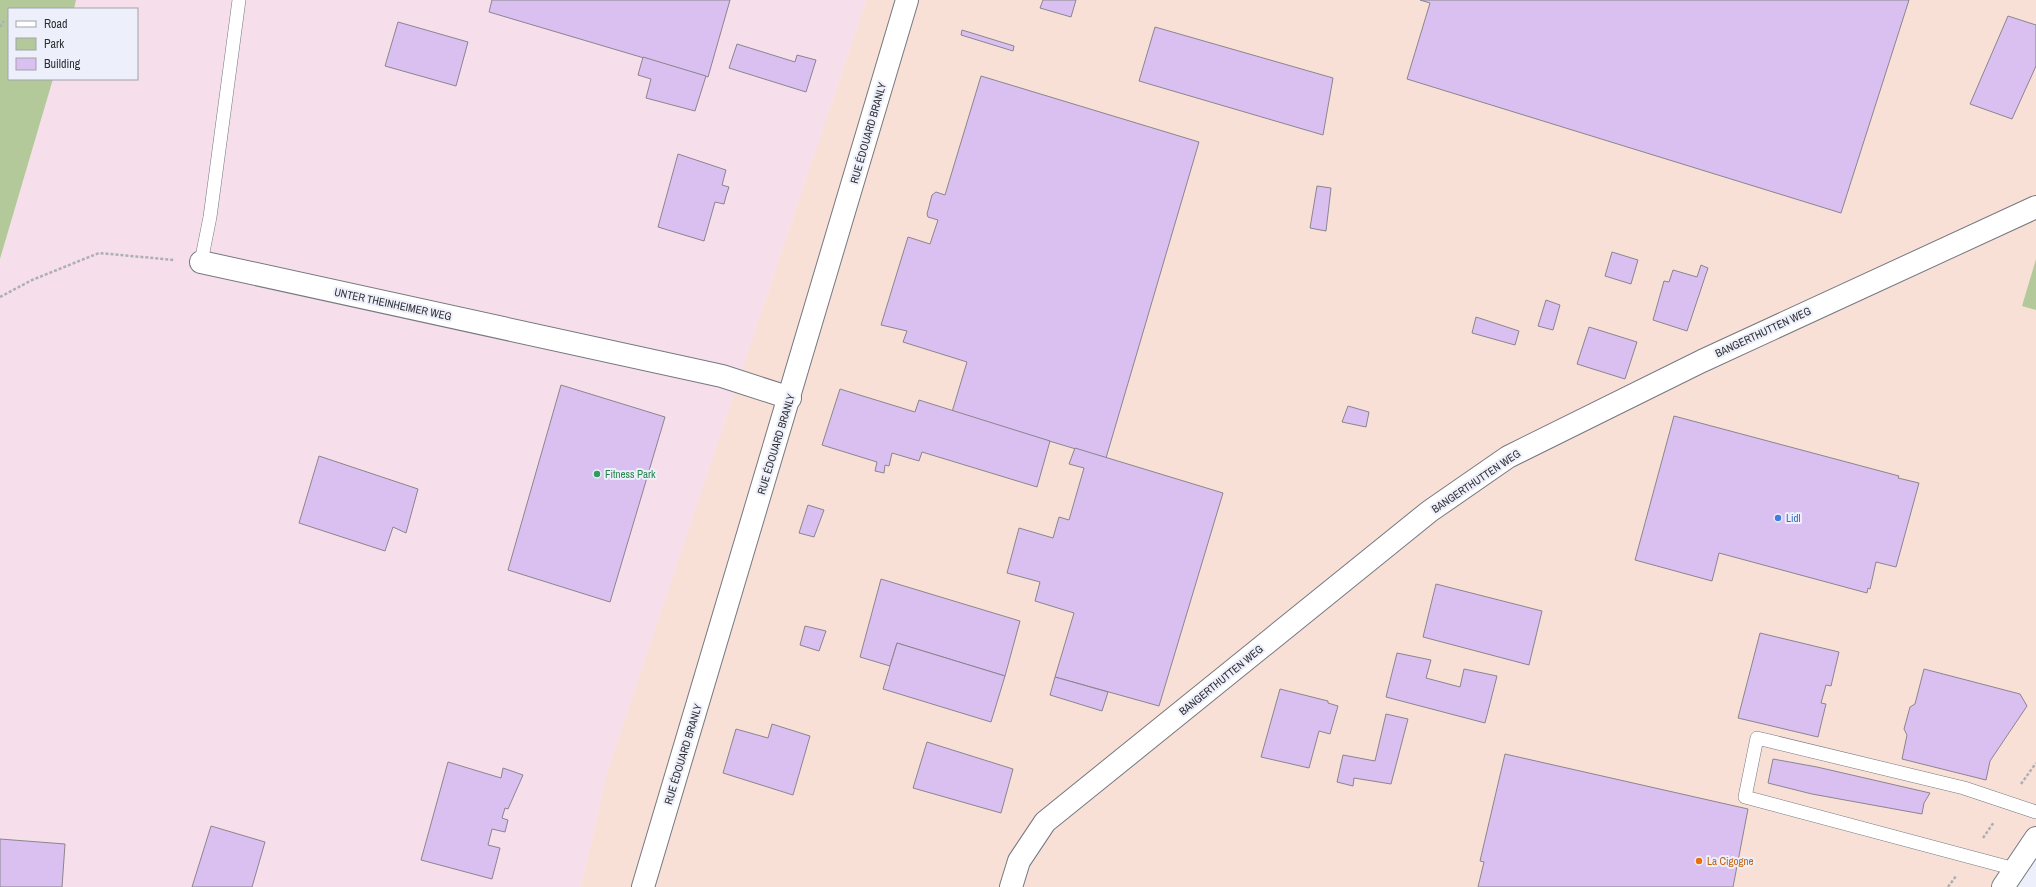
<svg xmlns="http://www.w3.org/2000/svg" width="2036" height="887" viewBox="0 0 2036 887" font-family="'Archivo Narrow',sans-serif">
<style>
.commercial{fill:#f8e0d6}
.industrial{fill:#f6deea}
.green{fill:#b4c99a}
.building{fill:#dac0f1;stroke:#8a858e}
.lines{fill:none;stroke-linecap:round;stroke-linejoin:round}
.lane-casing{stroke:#767881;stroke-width:14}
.street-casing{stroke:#767881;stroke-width:24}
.secondary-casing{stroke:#767881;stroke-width:24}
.path{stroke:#adafb7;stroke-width:2.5;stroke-dasharray:3 2;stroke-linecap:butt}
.lane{stroke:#fff;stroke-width:13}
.street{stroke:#fff;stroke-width:22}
.secondary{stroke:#fff;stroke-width:22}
.leisure-dot{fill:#2e9e5b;stroke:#edeffa;stroke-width:1.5}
.shop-dot{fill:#3f7fe0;stroke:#edeffa;stroke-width:1.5}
.food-dot{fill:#e8710a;stroke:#edeffa;stroke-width:1.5}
.labels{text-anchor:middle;stroke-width:4;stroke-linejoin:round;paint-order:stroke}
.street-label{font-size:11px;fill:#2f3034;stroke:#edeffa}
.leisure-label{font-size:11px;fill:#27864d;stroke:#edeffa;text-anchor:start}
.shop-label{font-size:11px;fill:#366cbe;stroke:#edeffa;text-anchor:start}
.food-label{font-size:11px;fill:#c56008;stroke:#edeffa;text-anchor:start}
</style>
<rect width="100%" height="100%" fill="#edeffa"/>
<!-- commercial -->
<path class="commercial" d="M866,0H2036V856L2017,887H581L606,776Z"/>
<!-- industrial -->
<path class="industrial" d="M76,0H866L606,776L581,887H0V259L53,79H137V9H74Z"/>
<!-- green -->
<g class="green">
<path d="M0,0H76L74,9H9V79H53L0,259Z"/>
<path d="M2036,259V310L2022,306Z"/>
</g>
<!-- building -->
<g class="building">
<path d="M492,0H730L708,77L489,12Z"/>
<path d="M1043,0H1076L1071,17L1040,8Z"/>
<path d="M1420,0H1909L1841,213L1407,79L1430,3Z"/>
<path d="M2008,16L2036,25V66L2012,119L1970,104Z"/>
<path d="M398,22L468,42L456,86L385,66Z"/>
<path d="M1155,27L1333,78L1323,135L1139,81Z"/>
<path d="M962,30L1014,46L1013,51L961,35Z"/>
<path d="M737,44L795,62L797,55L816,60L806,92L729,68Z"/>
<path d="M643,57L706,76L695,111L646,98L651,79L638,75Z"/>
<path d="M981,76L1199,142L1106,458L952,412L967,362L903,342L907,331L881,325L908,237L930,244L938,220L928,217L927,214L932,195L936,192L945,195Z"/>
<path d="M678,154L726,170L722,185L729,187L726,196L724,204L715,202L704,241L658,227Z"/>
<path d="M1317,186L1331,188L1326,231L1310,228Z"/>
<path d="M1612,252L1638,260L1631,284L1605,276Z"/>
<path d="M1701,265L1708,268L1687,331L1653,320L1664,281L1669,282L1673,270L1697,277Z"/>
<path d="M1546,300L1560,305L1553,330L1538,326Z"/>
<path d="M1476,317L1519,331L1515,345L1472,333Z"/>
<path d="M1589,327L1637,342L1625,379L1577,364Z"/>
<path d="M561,385L665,417L610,602L508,570Z"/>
<path d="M840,389L915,412L919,400L1050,441L1037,487L922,452L919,461L892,453L889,466L885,465L884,473L875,471L877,462L822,445Z"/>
<path d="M1348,406L1369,412L1366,427L1342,422Z"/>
<path d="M1674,416L1899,476L1898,478L1919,483L1896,567L1876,562L1870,589L1868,588L1867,593L1719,553L1712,581L1635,560Z"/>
<path d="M1075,448L1223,493L1159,706L1055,677L1074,613L1035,601L1040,582L1007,573L1019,528L1053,538L1059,517L1069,520L1084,468L1069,464Z"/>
<path d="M319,456L418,489L406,533L393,527L385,551L299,523Z"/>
<path d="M808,505L824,510L814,537L799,533Z"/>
<path d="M881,579L1020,621L1005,676L897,643L890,666L860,657Z"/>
<path d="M1436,584L1542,611L1529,665L1423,637Z"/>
<path d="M805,626L826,631L819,651L800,645Z"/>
<path d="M1760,633L1839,652L1831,686L1826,685L1821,703L1826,704L1818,737L1738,718Z"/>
<path d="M897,643L1005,676L991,722L883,689Z"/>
<path d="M1397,653L1431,660L1426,678L1460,687L1464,669L1497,676L1485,723L1386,697Z"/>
<path d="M1924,669L2020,694L2027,706L1990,761L1986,780L1902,759L1907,735L1904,729L1910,707L1915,704Z"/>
<path d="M1055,677L1108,692L1102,711L1050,695Z"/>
<path d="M1280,689L1328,701V703L1338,706L1330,734L1319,731L1309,768L1261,757Z"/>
<path d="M1386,714L1408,719L1391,784L1354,778L1353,786L1337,782L1343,755L1375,761Z"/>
<path d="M772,724L810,736L793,795L723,773L736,729L768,738Z"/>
<path d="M927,742L1013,769L1001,813L913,788Z"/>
<path d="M1505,754L1748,809L1733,887H1478L1484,862L1480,861Z"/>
<path d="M1773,759L1817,767L1930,793L1924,803L1922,814L1812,794L1768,783Z"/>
<path d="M448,762L501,778L503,768L523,775L508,809L505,808L502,818L508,820L505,832L492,829L488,845L500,848L492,879L421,860Z"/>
<path d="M211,826L265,842L252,887H192Z"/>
<path d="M0,839L65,844L62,887H0Z"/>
</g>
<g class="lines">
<defs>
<g id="lane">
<path d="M201,262L210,217L239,0"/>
<path d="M2015,869L1745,797L1757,738L1964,788L2036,812"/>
</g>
<g id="street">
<path d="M201,262L722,376L790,398"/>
<path d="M1011,887L1019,861L1045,822L1430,511L1508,457L1702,361L2036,207"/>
</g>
<g id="secondary">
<path d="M643,887L907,0"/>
<path d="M2003,887L2036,838"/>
</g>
</defs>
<!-- lane casing -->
<use href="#lane" class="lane-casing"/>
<!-- street casing -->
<use href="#street" class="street-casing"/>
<!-- secondary casing -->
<use href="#secondary" class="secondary-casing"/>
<!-- path -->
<g class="path">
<path d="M0,27L4,21"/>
<path d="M0,297L32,280L99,253L174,260"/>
<path d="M2021,784L2036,763"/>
<path d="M1983,838L1994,822"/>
<path d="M1948,887L1956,876"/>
</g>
<!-- lane -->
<use href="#lane" class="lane"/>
<!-- street -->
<use href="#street" class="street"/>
<!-- secondary -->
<use href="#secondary" class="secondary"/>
</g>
<!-- markers -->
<circle class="leisure-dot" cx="597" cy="474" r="4"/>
<circle class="shop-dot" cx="1778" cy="518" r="4"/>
<circle class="food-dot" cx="1699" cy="861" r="4"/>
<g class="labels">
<!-- street labels -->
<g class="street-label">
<text transform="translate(868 133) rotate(-74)" y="4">RUE ÉDOUARD BRANLY</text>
<text transform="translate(393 304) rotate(12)" y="4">UNTER THEINHEIMER WEG</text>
<text transform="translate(1763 332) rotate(-25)" y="4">BANGERTHUTTEN WEG</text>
<text transform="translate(776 444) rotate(-73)" y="4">RUE ÉDOUARD BRANLY</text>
<text transform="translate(1476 481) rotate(-34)" y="4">BANGERTHUTTEN WEG</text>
<text transform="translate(1221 680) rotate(-39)" y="4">BANGERTHUTTEN WEG</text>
<text transform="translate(683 754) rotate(-73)" y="4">RUE ÉDOUARD BRANLY</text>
</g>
<!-- leisure labels -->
<g class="leisure-label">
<text x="605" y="478">Fitness Park</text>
</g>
<!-- shop labels -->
<g class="shop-label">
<text x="1786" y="522">Lidl</text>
</g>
<!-- food labels -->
<g class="food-label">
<text x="1707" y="865">La Cigogne</text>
</g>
</g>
<!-- legend -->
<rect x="8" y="8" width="130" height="72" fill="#edeffa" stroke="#a1a3ab"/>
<rect x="16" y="21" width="20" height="6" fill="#ffffff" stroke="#a1a3ab"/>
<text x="44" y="28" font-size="12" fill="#2f3034">Road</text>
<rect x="16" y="38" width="20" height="12" fill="#b4c99a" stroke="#a1a3ab"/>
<text x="44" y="48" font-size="12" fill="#2f3034">Park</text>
<rect x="16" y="58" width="20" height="12" fill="#dac0f1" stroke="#a1a3ab"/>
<text x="44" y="68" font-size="12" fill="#2f3034">Building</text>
</svg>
